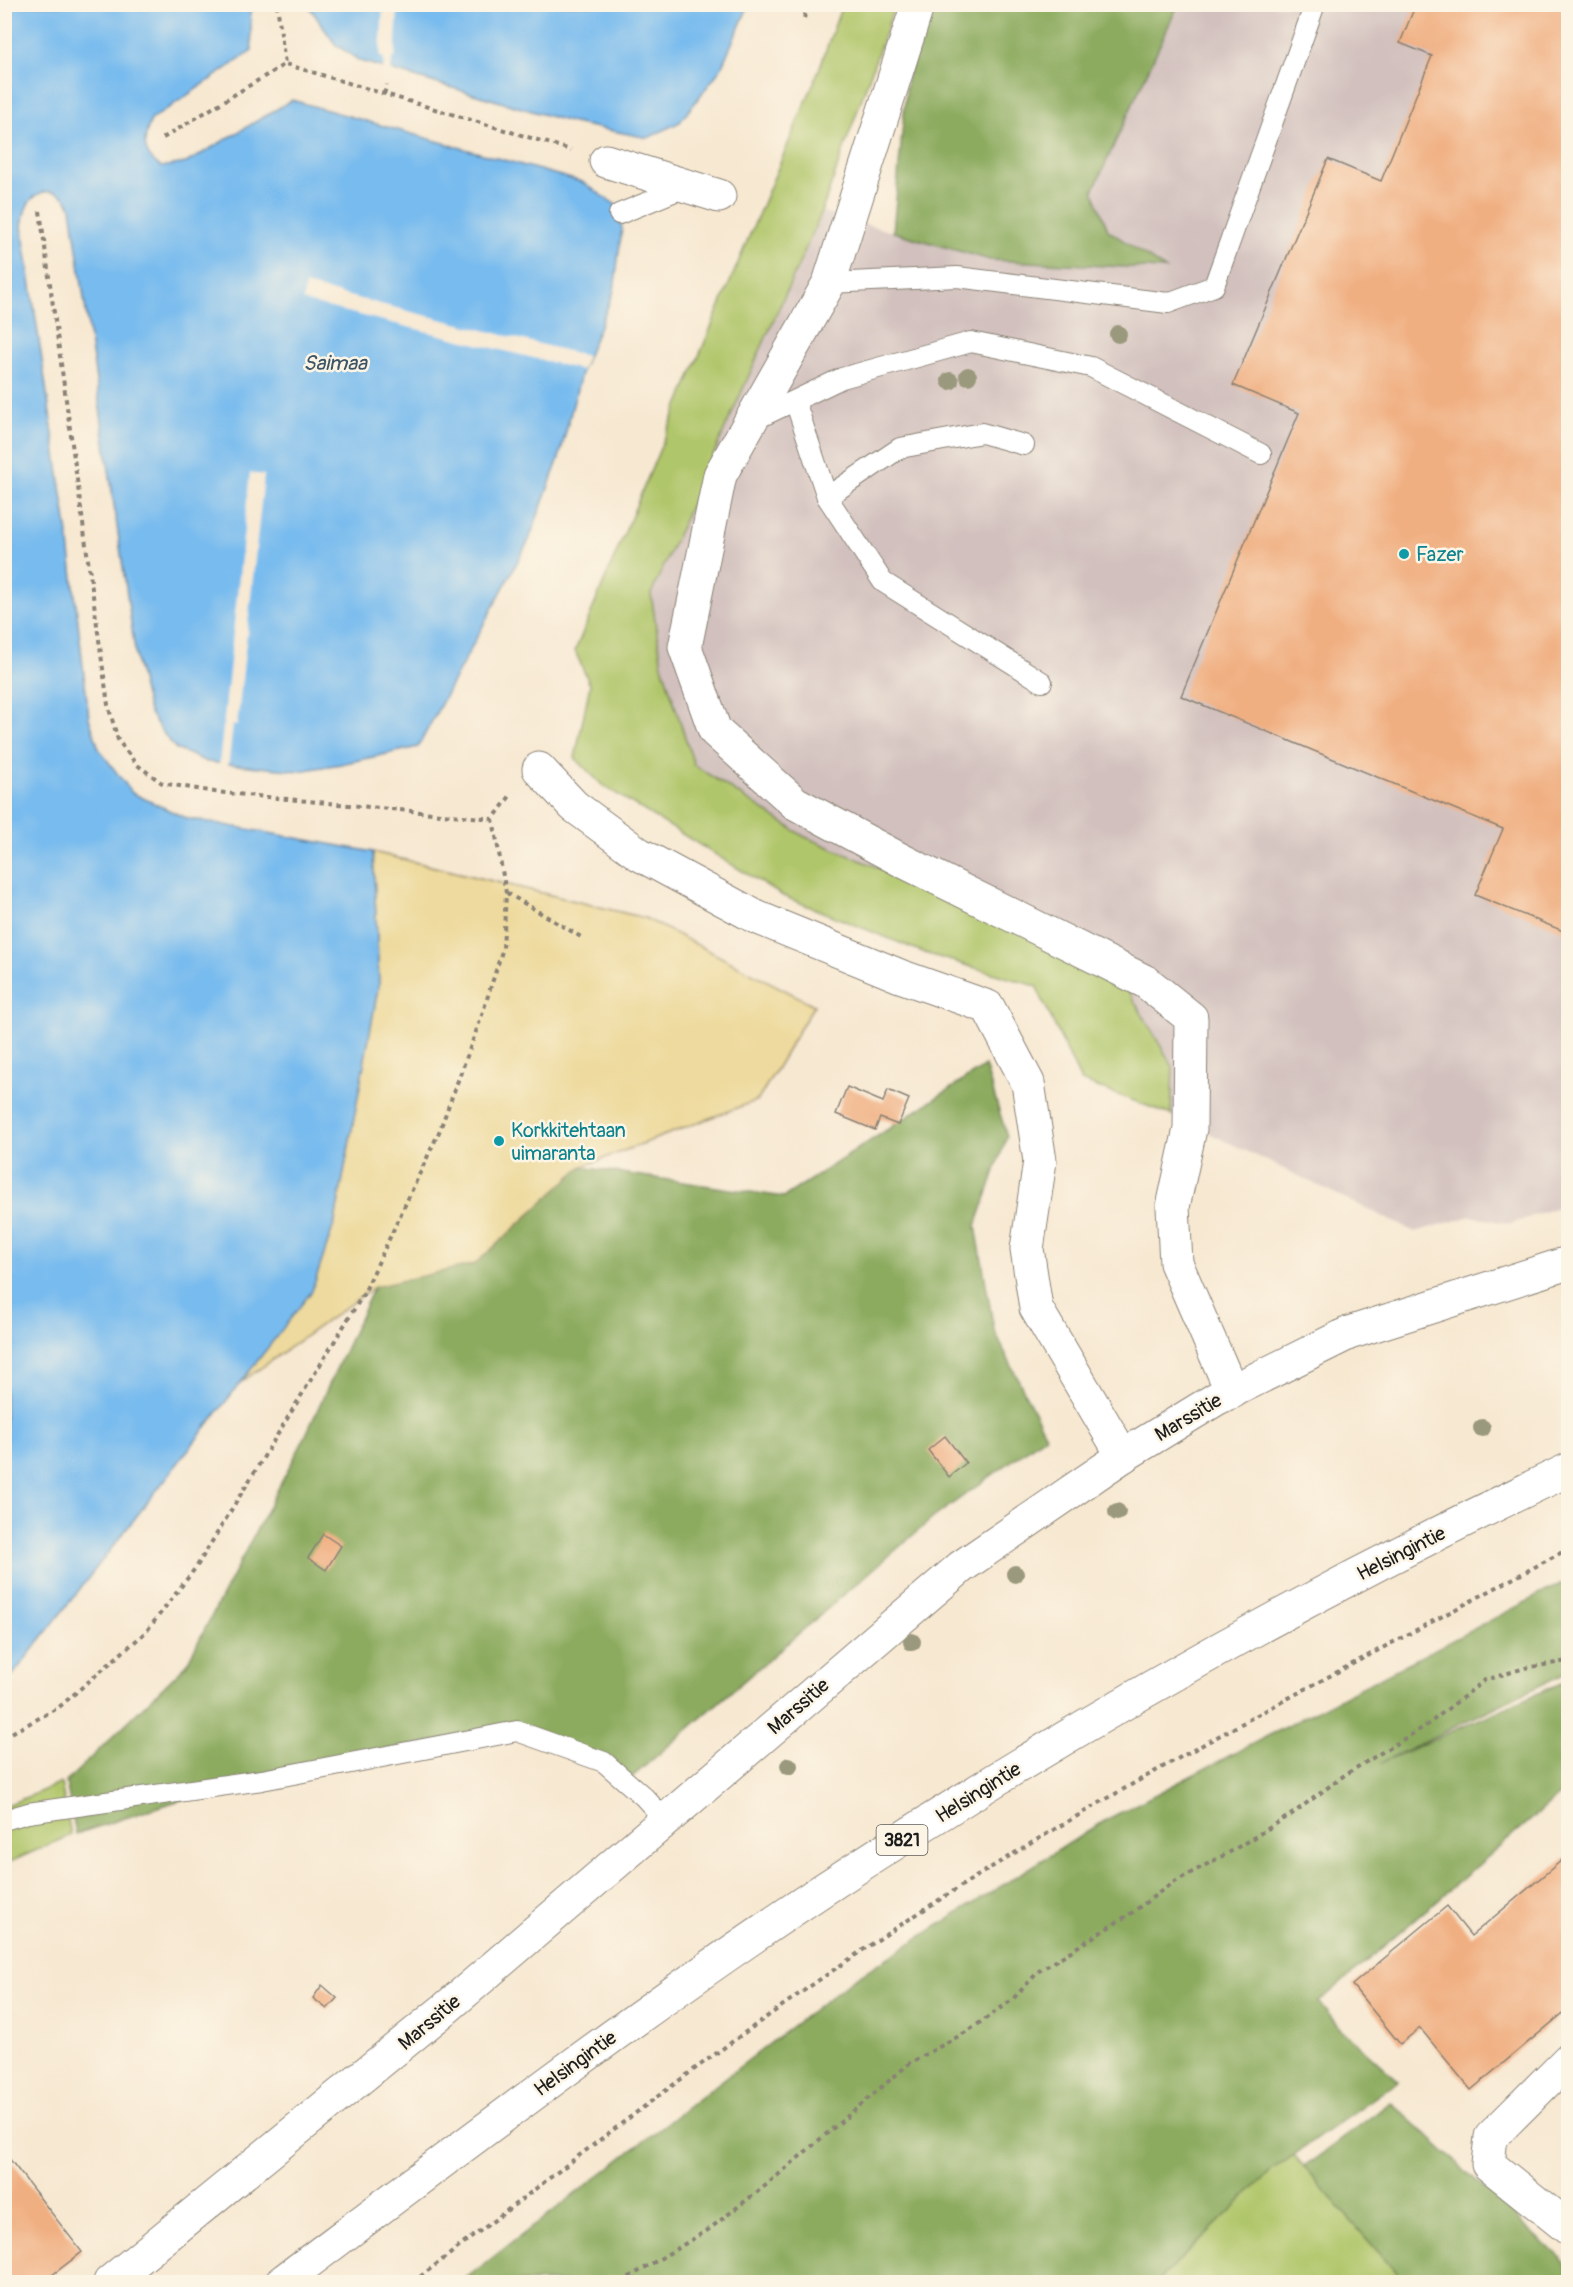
<svg xmlns="http://www.w3.org/2000/svg" width="1573" height="2287" viewBox="0 0 1573 2287" font-family="Pangolin,sans-serif">
<style>
.industrial{fill:#d1c0bd}
.green{fill:#b0c66b;stroke:#667144;stroke-width:1.5}
.forest{fill:#8cab5f;stroke:#54643e;stroke-width:1.5}
.sand{fill:#eeda9e;stroke:#857b5d;stroke-width:1.5}
.water{fill:#78bbee;stroke:#4a6c85;stroke-width:1.5}
.pier{fill:#f7e8d1}
.building{fill:#f0af81}
.lines{fill:none;stroke-linecap:round;stroke-linejoin:round}
.lane-casing{stroke:#8a8276;stroke-width:22}
.street-casing{stroke:#8a8276;stroke-width:35}
.primary-casing{stroke:#8a8276;stroke-width:35}
.path{stroke:#8a8276;stroke-width:4;stroke-dasharray:4.5 4.5;stroke-linecap:butt}
.lane{stroke:#fff;stroke-width:20}
.street{stroke:#fff;stroke-width:33}
.primary{stroke:#fff;stroke-width:33}
.tree{fill:#9b997d}
.culture-dot{fill:#0f9aa8;stroke:#fcf5e5;stroke-width:2}
.labels{text-anchor:middle;stroke-width:5;stroke-linejoin:round;paint-order:stroke}
.shield{fill:#fcf5e5;stroke:#5f5d58;stroke-width:1.5}
.shield-label{font-size:18px;font-weight:bold;fill:#1c1c1c}
.culture-label{font-size:20px;fill:#0d838f;stroke:#fcf5e5;text-anchor:start}
.street-label{font-size:20px;fill:#1c1c1c;stroke:#fcf5e5}
.water-label{font-size:21px;font-style:italic;fill:#3c5466;stroke:#fcf5e5}
</style>
<rect width="100%" height="100%" fill="#fcf5e5"/>
<filter id="ink" filterUnits="userSpaceOnUse"><feTurbulence type="fractalNoise" baseFrequency=".0167" numOctaves="2"/><feDisplacementMap in="SourceGraphic" scale="12" xChannelSelector="R" yChannelSelector="G"/><feConvolveMatrix kernelMatrix="1 2 1 2 8 2 1 2 1" color-interpolation-filters="sRGB"/></filter>
<filter id="wash" filterUnits="userSpaceOnUse"><feTurbulence type="fractalNoise" baseFrequency=".008" numOctaves="4" result="noise"/><feDisplacementMap in="SourceGraphic" scale="24" xChannelSelector="R" yChannelSelector="G"/><feGaussianBlur stdDeviation="1.35" result="paint"/><feColorMatrix in="noise" values="0 0 0 0 0 0 0 0 0 0 0 0 0 0 0 0 0 1.4 0 .05"/><feComposite in="paint" operator="in"/></filter>
<g filter="url(#wash)">
<rect width="100%" height="100%" fill="#f7e8d1"/>
<!-- industrial -->
<path class="industrial" d="M1178,5H1568V1203L1511,1224L1471,1216L1415,1232L1171,1115L1173,1067L935,892L803,836L694,765L662,665L651,594L823,212L990,260L1164,269L1108,230L1093,191Z"/>
<!-- green -->
<g class="green">
<path d="M842,5H895L819,219L651,594L662,665L694,765L803,836L1014,925L1125,985L1173,1067L1171,1115L1081,1081L1036,986L925,953L783,896L602,785L575,758L590,685L575,651L817,75Z"/>
<path d="M61,1783L71,1835L5,1864V1806Z"/>
<path d="M1294,2155L1402,2279L1397,2282H1157L1270,2172Z"/>
</g>
<!-- forest -->
<g class="forest">
<path d="M935,5H1178L1093,191L1108,230L1165,269L990,260L893,232L907,78Z"/>
<path d="M985,1066L1007,1136L976,1226L994,1330L1046,1436L933,1518L632,1777L516,1726L260,1774L76,1834L66,1782L186,1665L304,1439L374,1287L475,1264L581,1167L784,1197Z"/>
<path d="M1568,1580V1672L1380,1763L1568,1680V1788L1319,2002L1338,2026L1398,2081L1270,2172L1157,2282H461L852,1980L1106,1820Z"/>
<path d="M1391,2102L1568,2265V2273L1561,2282H1397L1401,2278L1304,2167Z"/>
</g>
<!-- sand -->
<path class="sand" d="M373,852L645,918L814,1005L758,1100L581,1167L475,1264L374,1287L240,1383L311,1291L335,1221L379,983Z"/>
<!-- water -->
<g class="water">
<path d="M5,5H250L252,51L151,120C142,141 142,154 161,167L186,163L292,100L582,182L616,205L622,228L614,291L582,370L559,458L529,540L418,747L341,764L299,771L207,762L176,749L163,733L149,712L137,664L71,208C66,192 46,185 32,199C25,206 24,216 22,226L68,534L89,718L99,749L132,793L186,818L373,852L379,983L335,1221L312,1291L5,1685Z"/>
<path d="M308,5H749L720,70L680,122L648,138L573,123L360,61L335,44Z"/>
</g>
<!-- pier -->
<g class="pier">
<path d="M383,5H398L395,58H392L391,73L383,71L384,58L380,57Z"/>
<path d="M305,285L587,356L582,370L303,301Z"/>
<path d="M250,473L264,475L237,726L233,725L228,767L219,766Z"/>
</g>
<g id="blocks">
<!-- building -->
<g class="building">
<path d="M1416,4H1568V933L1475,895L1503,829L1181,696L1299,413L1233,385L1328,159L1381,181L1432,56L1400,43Z"/>
<path d="M847,1087L883,1102L888,1090L909,1099L898,1125L880,1118L875,1130L836,1114Z"/>
<path d="M945,1436L966,1463L949,1477L928,1450Z"/>
<path d="M323,1534L341,1546L326,1570L308,1558Z"/>
<path d="M1568,1855V2009L1471,2090L1420,2028L1400,2044L1352,1985L1447,1906L1471,1936Z"/>
<path d="M322,1985L337,1998L327,2009L313,1998Z"/>
<path d="M8,2157L82,2252L43,2282H4V2159Z"/>
</g>
</g>
</g>
<g filter="url(#ink)">
<use href="#blocks" fill-opacity="0" stroke="#8a8276" stroke-width="1.5"/>
<g class="lines">
<defs>
<g id="lane">
<path d="M619,214L685,187"/>
<path d="M829,283L957,277L1168,303L1214,286L1315,4"/>
<path d="M795,401L827,497L883,582L1042,682"/>
<path d="M752,421L842,378L971,342L1091,367L1261,454"/>
<path d="M827,497L900,448L982,433L1024,445"/>
<path d="M4,1820L28,1813L262,1780L517,1731L604,1762L644,1797L665,1820"/>
</g>
<g id="street">
<path d="M918,4L829,283L720,475L685,647L715,731L795,803L901,860L1146,982L1191,1018L1190,1129L1173,1207L1176,1263L1232,1392"/>
<path d="M606,161L719,196"/>
<path d="M539,769L574,806L639,854L756,917L900,976L988,1007L1028,1083L1040,1161L1027,1249L1036,1308L1123,1456"/>
<path d="M1568,2060L1491,2137L1488,2164L1568,2228"/>
<path d="M110,2282L445,2009L961,1567L1123,1456L1216,1399L1349,1333L1568,1263"/>
</g>
<path id="primary" d="M282,2282C459,2149 636,2014 821,1891C1060,1733 1310,1592 1568,1470"/>
</defs>
<!-- lane casing -->
<use href="#lane" class="lane-casing"/>
<!-- street casing -->
<use href="#street" class="street-casing"/>
<!-- primary casing -->
<use href="#primary" class="primary-casing"/>
<!-- path -->
<g class="path">
<path d="M277,4L285,64"/>
<path d="M804,18L809,4"/>
<path d="M384,94L387,85"/>
<path d="M163,138L285,64L571,150"/>
<path d="M40,211L108,705L118,740L136,764L162,783L215,792L493,819"/>
<path d="M507,893L581,937"/>
<path d="M4,1737L58,1708L146,1632L197,1566L364,1293L439,1132L481,1018L503,948L506,893L493,819L510,796"/>
<path d="M413,2282C574,2160 733,2035 902,1924C1115,1784 1344,1670 1568,1549"/>
<path d="M621,2282L708,2230L765,2186L910,2063L968,2031L1012,2000L1039,1971L1133,1912L1172,1883L1230,1852L1292,1814L1346,1774L1427,1725L1485,1680L1525,1668L1568,1661"/>
</g>
<!-- lane -->
<use href="#lane" class="lane"/>
<!-- street -->
<use href="#street" class="street"/>
<!-- primary -->
<use href="#primary" class="primary"/>
</g>
<!-- trees -->
<g class="tree">
<circle cx="1118" cy="334" r="9"/>
<circle cx="968" cy="376" r="9"/>
<circle cx="950" cy="381" r="9"/>
<circle cx="1482" cy="1428" r="9"/>
<circle cx="1117" cy="1512" r="9"/>
<circle cx="1015" cy="1574" r="9"/>
<circle cx="912" cy="1642" r="9"/>
<circle cx="789" cy="1766" r="9"/>
</g>
</g>
<!-- markers -->
<g class="culture-dot">
<circle cx="1404" cy="554" r="6"/>
<circle cx="499" cy="1141" r="6"/>
</g>
<g class="labels">
<!-- shield labels -->
<rect class="shield" x="876.5" y="1825" width="51" height="30" rx="4.5"/>
<g class="shield-label">
<text x="902" y="1846">3821</text>
</g>
<!-- culture labels -->
<g class="culture-label">
<text x="1416" y="561">Fazer</text>
<text x="511" y="1137">Korkkitehtaan<tspan x="511" dy="23">uimaranta</tspan></text>
</g>
<!-- street labels -->
<g class="street-label">
<text transform="translate(1188 1417) rotate(-31)" y="7">Marssitie</text>
<text transform="translate(1401 1553) rotate(-27)" y="7">Helsingintie</text>
<text transform="translate(798 1706) rotate(-41)" y="7">Marssitie</text>
<text transform="translate(978 1792) rotate(-32)" y="7">Helsingintie</text>
<text transform="translate(429 2022) rotate(-40)" y="7">Marssitie</text>
<text transform="translate(575 2063) rotate(-36)" y="7">Helsingintie</text>
</g>
<!-- water labels -->
<g class="water-label">
<text x="335" y="370">Saimaa</text>
</g>
</g>
<!-- margin -->
<rect width="1573" height="2287" fill="none" stroke="#fcf5e5" stroke-width="24"/>
</svg>
